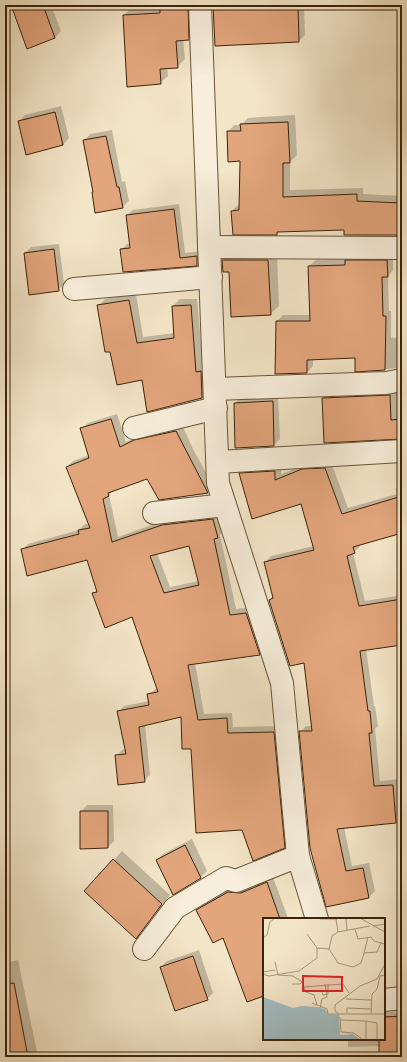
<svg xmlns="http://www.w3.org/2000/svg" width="407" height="1062" viewBox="0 0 407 1062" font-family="'Libre Bodoni',serif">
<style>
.shadow{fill:#0003;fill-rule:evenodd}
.building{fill:#e3a57c;stroke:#3b230a;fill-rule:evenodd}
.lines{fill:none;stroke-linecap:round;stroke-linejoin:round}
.minor-casing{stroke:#695439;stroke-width:24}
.minor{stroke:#f7eedb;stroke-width:22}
.inset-road{fill:none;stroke:#a9977b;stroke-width:1}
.view{fill:#d62828;fill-opacity:0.15;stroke:#d62828;stroke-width:2}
.inset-edge{fill:none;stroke:#3b230a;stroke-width:2}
</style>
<rect width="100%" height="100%" fill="#f3e5c7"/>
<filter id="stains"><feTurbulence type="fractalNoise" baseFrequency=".005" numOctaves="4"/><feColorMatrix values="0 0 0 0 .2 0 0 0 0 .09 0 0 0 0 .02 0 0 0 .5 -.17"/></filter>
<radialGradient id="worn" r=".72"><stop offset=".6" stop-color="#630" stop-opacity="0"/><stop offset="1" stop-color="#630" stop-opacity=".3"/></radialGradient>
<!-- shadow -->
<g class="shadow">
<path d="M14,5H51L61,31L55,38L27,48Z"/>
<path d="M149,5H195L196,32L188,39H183L185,59L177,67H167L168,76L160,83L124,15L131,8L149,7Z"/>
<path d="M223,5H304L305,35L299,41Z"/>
<path d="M61,106L69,138L63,145L19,121L25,115Z"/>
<path d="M295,115L297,155L290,162V190L363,188V194L402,196V234H345V229L280,231L277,234L232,211L239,204L241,160L228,132L234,125H241L248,118Z"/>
<path d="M112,130L122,182L125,181L129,201L123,207L96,212L94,191L84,141L90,134Z"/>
<path d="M179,204L185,253L202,251L203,259L197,265L121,250L127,244H130L127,215L133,210Z"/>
<path d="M59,244L64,284L58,290L25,253L31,247Z"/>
<path d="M232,251L277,252L279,306L270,314L230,270L224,271L223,260Z"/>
<path d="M352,255H393V270L388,276L389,311H391V338L402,337V368L356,371V357L313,358V366L307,372L277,321L283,315H311L309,266L316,260L347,259Z"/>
<path d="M136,294L143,337L175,333L173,306L180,299H197L203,366L209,391L202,398L142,379L111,350L98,306L105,299Z"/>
<path d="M402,388V438L323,398L329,392Z"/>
<path d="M278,396L280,439L274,445L235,403L241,397Z"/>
<path d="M117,414L126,442L141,435L182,425L194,451L213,485L206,494L159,499L147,478L115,489L109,495L118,537L168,519L219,513L224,531L220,535L236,609L252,607L265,648L259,654L195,663L204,714L232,713L233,727L280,726L290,841L284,847L243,829L192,748L182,716L145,724L150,775L144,781L116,756L122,750L126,749L118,712L124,706L150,701L149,694L157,688L133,616L93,594L97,590L88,559L22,550L28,544L79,530L85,524H89L67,467L73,461L89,455L82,429L88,423ZM190,544L199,581L170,587L157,553Z"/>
<path d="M331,462L348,508L397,494L396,489L402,483V529L360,544V546L353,553L365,601L402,595V667L398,644L366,649L374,706H375L378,726L375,729L380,781L399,779L401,816L395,822L344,827L352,866L369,863L375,891L369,897L327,905L300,732L306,726H312L305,662L270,600L274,596L265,562L271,556L314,546L301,503L240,474L246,468L281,466V474L309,464Z"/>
<path d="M87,805H113L114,841L108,847L81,812Z"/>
<path d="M192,839L207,871L201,877L173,894L157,860L163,854Z"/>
<path d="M122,851L170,895L136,937L114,860Z"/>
<path d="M273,877L288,918L264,919V995L223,937L197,910L203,904L235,886Z"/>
<path d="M402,942V950L400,949Z"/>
<path d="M199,950L213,993L207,999L161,967L167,961Z"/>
<path d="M18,960L38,1057H5V963Z"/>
<path d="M402,1011V1057H380V1046L348,1047V1039H384V1014L386,1012Z"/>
</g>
<!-- building -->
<g class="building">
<path d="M11,5H43L55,38L27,49Z"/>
<path d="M213,5H298L299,42L215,46Z"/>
<path d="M188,6L189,40L176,41L178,68L160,69L161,84L127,87L123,15L160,13V8Z"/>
<path d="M55,112L63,145L26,155L18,121Z"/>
<path d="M288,122L290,163H283V197L357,194V201L401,203L400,235H344V230L277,232V235H233L231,211L239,210L240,161L228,162L227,131H241L240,124Z"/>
<path d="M106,136L117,187H119L123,208L95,213L92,192H93L83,140Z"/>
<path d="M174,209L180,258L197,256V266L123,272L120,249L130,248L126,215Z"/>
<path d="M54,249L59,291L29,295L24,253Z"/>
<path d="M222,260H268L271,315L231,317L229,272H223Z"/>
<path d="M345,260H387L388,277H382L383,316H386L385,370L355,372V358L307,360V373L275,374L276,321H310L308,266L345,265Z"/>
<path d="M129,300L137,343L174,338L172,306L191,305L196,372L201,371L202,398L147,412L142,380L117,385L110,352H105L97,305Z"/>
<path d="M390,395L391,420L402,419V439L324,443L322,398Z"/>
<path d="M273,401L274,446L235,448L234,403Z"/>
<path d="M111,419L120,447L134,440L176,431L208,493L159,500L147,479L108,493L109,496L103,499L112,542L162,525L213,519L218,538L214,539L230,615L246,613L260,655L188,665L198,720L227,718L228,733L274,732L285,848L253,861L242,830L196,833L191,749H182L181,717L139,727L145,782L118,785L115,755L126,754L117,711L149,705L147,694L158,692L132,617L105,628L92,593L97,592L87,560L27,576L21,549L79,534L78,530L90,528L66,467L89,458L80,428ZM189,546L199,585L164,593L150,556Z"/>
<path d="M325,468L342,514L402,496V533L353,547L355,553L347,556L359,606L402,599V645L360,651L368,711H370L372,733H369L374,786L393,785L396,823L337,829L346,871L363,868L369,898L326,907L310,848L299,731H312L304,663L290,666L269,600L273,598L264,562L314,550L301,504L252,519L239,473L275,471V480L302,469Z"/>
<path d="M80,811H108V848L80,849Z"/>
<path d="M185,845L201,878L173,895L156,860Z"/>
<path d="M113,859L162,904L136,939L84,891Z"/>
<path d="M267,882L280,919H264V996L247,1002L223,938L213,943L196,910L228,892L241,893Z"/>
<path d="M193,956L208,1000L175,1011L160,967Z"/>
<path d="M14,983L28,1057H5V984Z"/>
<path d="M402,1016V1057H379V1039H384V1017Z"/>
</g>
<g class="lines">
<defs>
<g id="minor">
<path d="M200,5L218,483L282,683L298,856L317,919"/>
<path d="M209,247L402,248"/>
<path d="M74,289L211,277"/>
<path d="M215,389L386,383L402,380"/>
<path d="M134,428L216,408"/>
<path d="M218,462L402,451"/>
<path d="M154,513L225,505"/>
<path d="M144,949L175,908L226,878L236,881L298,856"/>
<path d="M384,1000L402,998"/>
</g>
</defs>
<!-- minor casing -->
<use href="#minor" class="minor-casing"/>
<!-- minor -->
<use href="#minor" class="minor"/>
</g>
<!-- overview -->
<g transform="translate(263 918)">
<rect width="122" height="122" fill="#f3e5c7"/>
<path d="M0,79L30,90L39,88L54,89L62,91L65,96L76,97L77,117L90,116L98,122H0Z" fill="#a2bcc1"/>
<path class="inset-road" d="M83,0L84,13M97,0L122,14M57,1H74M73,1L75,14M107,8L75,14L69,18L66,31L75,45L90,49L98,45L101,35L114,34L118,25M110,8L122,6M92,11L95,21L108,19L111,23L122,26M44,16L54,30M0,20L4,17L7,4L12,0M101,35L105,19M12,44L15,57L30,58L39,64L37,66H29M0,54L12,52M0,56L6,58L36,53L54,40V30L66,31M59,74L60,77L65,76V66M83,81L108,82M49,85L64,91L65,96H122M54,87L51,77L43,74L41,69L80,66L86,75M57,90L59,81L64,79L62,66M84,95V90L108,91M76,96L72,93V87L97,68L114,61L122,46M108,96L109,76L114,71L117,58L122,57M77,99L78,114L91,115L100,122M77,102L103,103V122M103,103L114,105V122"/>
<path class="view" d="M40,58L79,59V73H40Z"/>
<rect width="122" height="122" class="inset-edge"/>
</g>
<!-- margin -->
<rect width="407" height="1062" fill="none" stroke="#f3e5c7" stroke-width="20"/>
<rect x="6" y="6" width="395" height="1050" fill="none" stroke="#3b230a" stroke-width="2"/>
<rect x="10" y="10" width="387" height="1042" fill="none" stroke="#3b230a"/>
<rect width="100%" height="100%" filter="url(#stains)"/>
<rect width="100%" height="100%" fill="url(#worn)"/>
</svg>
